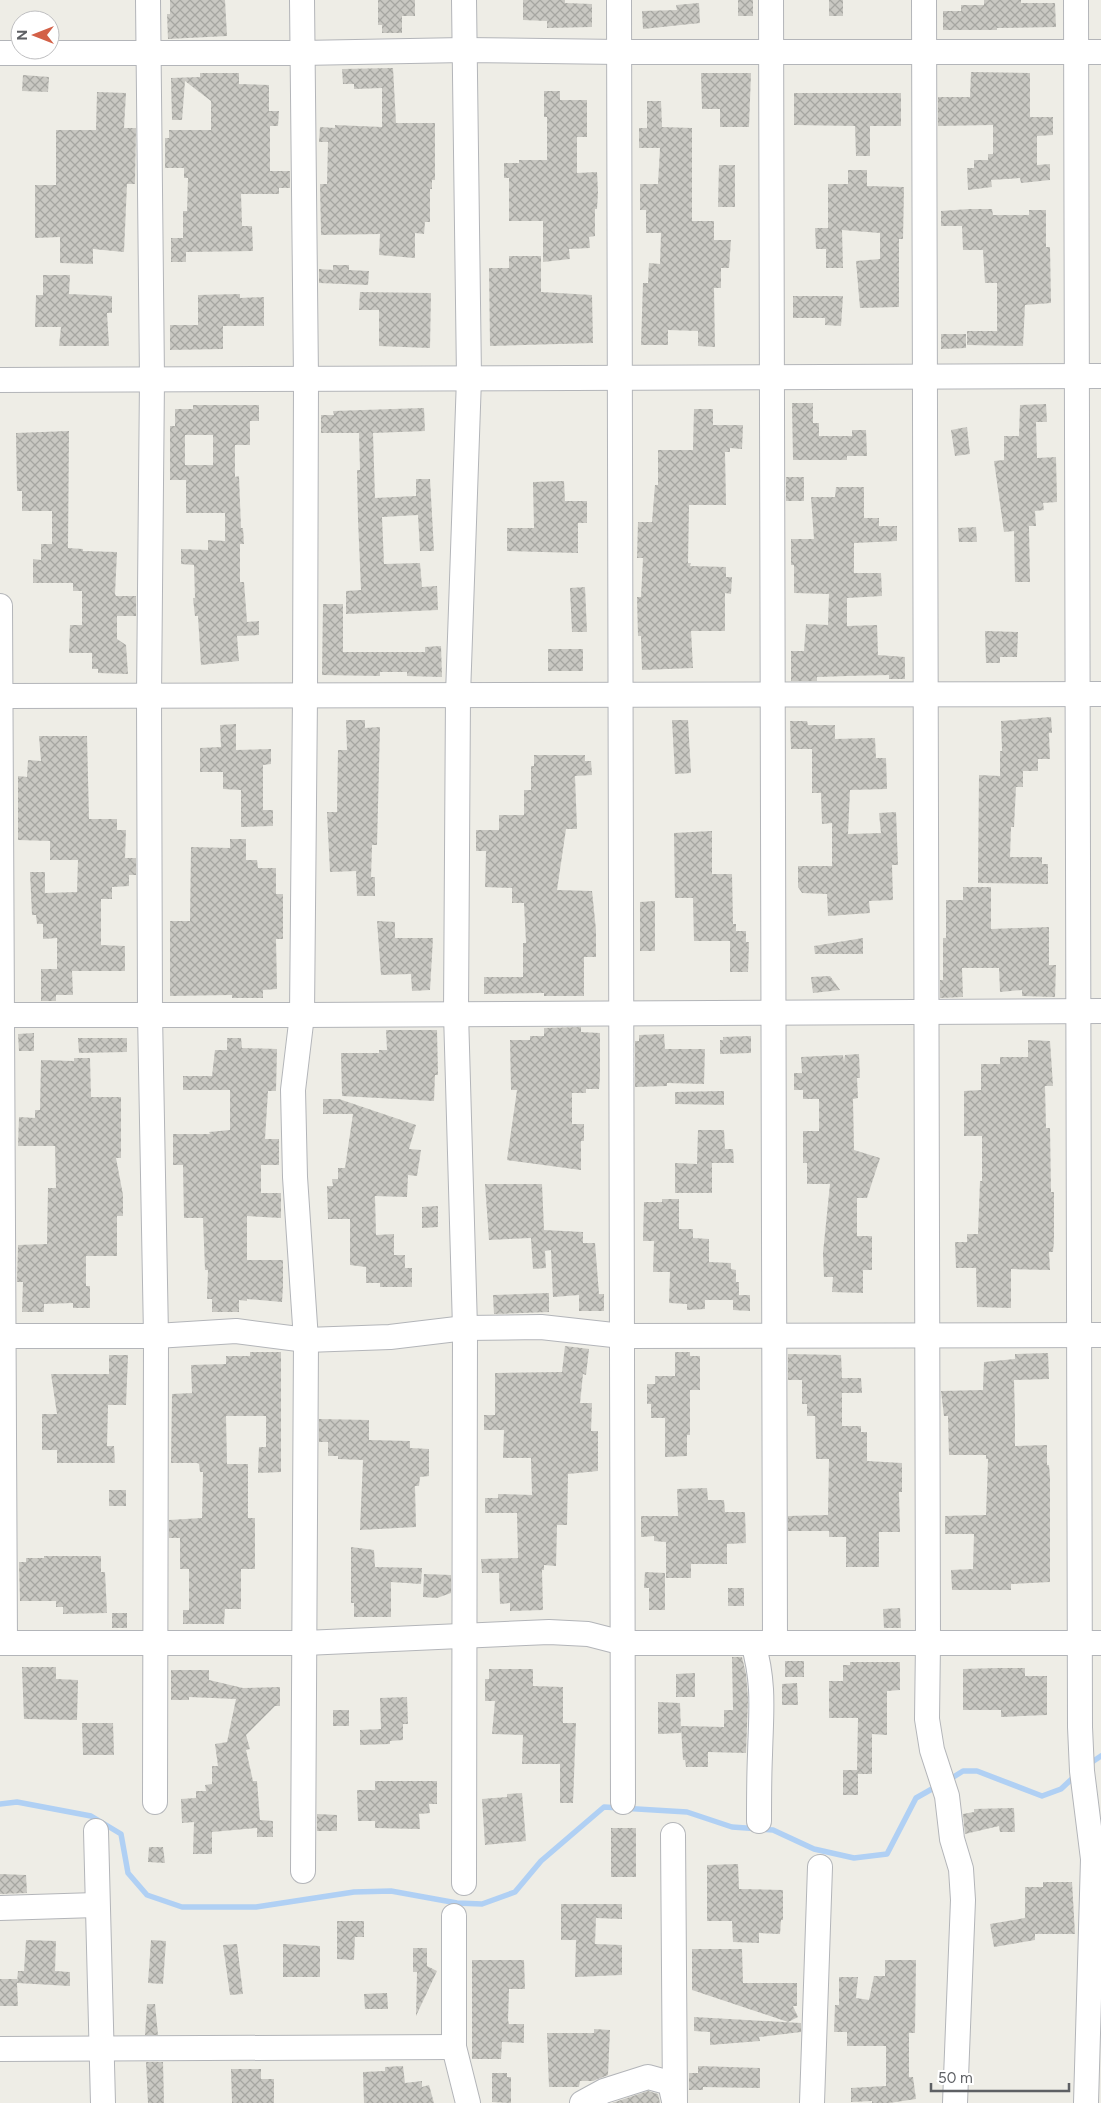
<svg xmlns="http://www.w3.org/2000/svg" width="1101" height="2103" viewBox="0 0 1101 2103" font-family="Figtree,sans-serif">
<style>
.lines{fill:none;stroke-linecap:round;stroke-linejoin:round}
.stream{stroke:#b0d0f4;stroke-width:5.5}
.building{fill:url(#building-cross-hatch);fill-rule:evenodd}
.minor-casing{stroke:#b3b5b9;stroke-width:26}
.minor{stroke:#fff;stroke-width:24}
</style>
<defs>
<pattern id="building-cross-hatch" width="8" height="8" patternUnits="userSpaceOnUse" patternTransform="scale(1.25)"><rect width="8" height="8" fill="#c9c8c2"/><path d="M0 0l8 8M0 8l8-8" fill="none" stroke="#a6a6a1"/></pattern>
</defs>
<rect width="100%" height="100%" fill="#eeede6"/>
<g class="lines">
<!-- stream -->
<g class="stream">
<path d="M1089,1764L1101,1756"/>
<path d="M947,1781L963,1771H977L1042,1796L1061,1789L1076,1775"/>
<path d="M0,1804L17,1802L91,1816L121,1834L128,1873L147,1895L182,1907H256L354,1892L391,1891L457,1903L482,1904L515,1892L541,1861L604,1807L687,1812L732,1827L773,1830L814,1849L854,1858L887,1854L916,1798L939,1785"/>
</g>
</g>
<!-- building -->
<g class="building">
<path d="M170,0H225L227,36L168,39L167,14H170Z"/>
<path d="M378,0H415V16H402V33H382V25H378Z"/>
<path d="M523,0H565V3L592,4V27L547,28V21L523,20Z"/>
<rect x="738" y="0" width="15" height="16"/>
<rect x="829" y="0" width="14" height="16"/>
<path d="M984,0H1021V3H1055L1056,27L997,28V30H943V11H961V5H984Z"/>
<path d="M699,3L700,23L643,29L642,11L677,10L676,5Z"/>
<path d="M393,68L396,123H435V180H432V189H430V222H425L424,234L415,233V258L379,255L380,234L321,235L320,184H327L328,142H319L320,127L335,128V125L382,127V88L354,89V84H343L342,69Z"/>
<path d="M971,72L1030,73V117H1053V135L1037,136V165L1050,164V180L1021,183L1020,178L991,180L992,187L968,190L967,168H974V160H988V154H993V125L938,126V97H970Z"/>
<path d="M200,73H239V84L269,85V111H279L278,126H270V171H290V188H279V194H241L242,226H252L253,251L186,252V262H171V238H183V211H187L188,178H184V168H165V138H169V130H211V101L185,81L182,120H172L171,78L200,77Z"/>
<path d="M701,73H751L749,127H720V109H702Z"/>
<path d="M23,75L49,77L48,92L22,91Z"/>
<path d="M544,91H560V100H587V137H577V173L597,172L598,192L597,209H595V236L589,237L590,248L569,249L570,259L543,262V221H509V178H504V163H519V160H547V117H544Z"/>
<path d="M97,92L126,93L124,128H136L135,184H127L124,252L93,249V264L60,263V237L35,238V185H56V130H96Z"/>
<path d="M794,93H901V126H870V156H856L855,126L794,125Z"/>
<path d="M647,101H661L662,127L692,128V221H714V240H731L729,268H721V288H714L715,347L698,346V331L668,330V345H641L643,283H648L649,263L660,264L661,233H646V210H640V184H658L660,148H639V128H647Z"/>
<path d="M719,165H735V207H718Z"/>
<path d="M848,170H867V186L904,187L903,239H899V307L860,308L856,261L880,259V233L842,230L843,268H826V249H816L815,228H828V184H848Z"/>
<path d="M969,209H992L993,215H1029V210H1046V247H1050L1051,303L1025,305L1023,346L967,345V331H997V283H985L983,250H963L962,226H941V211Z"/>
<path d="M509,256H541V292L592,295L593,343L490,346L489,268H509Z"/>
<path d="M333,265H349V270L369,271L368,285L319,283V269L333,270Z"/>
<path d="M43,275H70L69,294L112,296V313H107L109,346H59L61,327H35L36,295H43Z"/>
<path d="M360,292L431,293L430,348L379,346V310H359Z"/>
<path d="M240,294V298L264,297V326H223V349L170,350V325H198V295Z"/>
<path d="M793,296H843L841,326L825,325V318H793Z"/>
<path d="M941,334H966V348L941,349Z"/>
<path d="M792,403H813V423H819V436H852V430H866L867,456H847V460H793Z"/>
<path d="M1046,404L1047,422H1036L1037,458L1056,457L1057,502L1043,503L1044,510L1035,511L1036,526H1029L1030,582H1015L1014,531L1004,532L994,461L1004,460V436H1019L1020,405Z"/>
<path d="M193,405H259V421H250V445H235V477L239,476L241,528H243L244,544H240V582H244L247,622L259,621V635L237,636L239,661L201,665L198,616H195L193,598H195L194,565L181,564V549L208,550V540L225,541V513H186V480H170V426H175V409H193ZM185,435H213V465H185Z"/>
<path d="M424,408L425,431L373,433L375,498L416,496V479H430L434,551H420L418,515L382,517L384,564L420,563L422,587L437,586L438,610L346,614V591L361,590L358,519L357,470H360L359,433H321V415H334L333,411Z"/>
<path d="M694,409H713V425H743L742,449L730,448V452H725L726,505H689L688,563H691L690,566L726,567V577H732L731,594L725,593V631H691L693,668L642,670L641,636H638L637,597H641L643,558H637L638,522H652L655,485H658V450H693Z"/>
<path d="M967,427L970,454L955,456L951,430Z"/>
<path d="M69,431L68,548L83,549V551L117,552L115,594L116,596H136V616H117V639L126,645L128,674L98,673V669H92V653H69L70,625H82V591H73V583H33V559L41,560V544H52V511H22V491H17L16,433Z"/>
<rect x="786" y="477" width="18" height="24"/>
<path d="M564,481L565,501H587V523H578V553L507,551V528H534L533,482Z"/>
<path d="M836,487H864V518H879V526H897V541L854,543V573H881L882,596L847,598V626L877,625L878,655L905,657V679H889V675L847,676L817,677V681H791V651H804L806,624L828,625L829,594L794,593V565H791V539H814L811,497H835Z"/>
<path d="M976,527L977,542H959L958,528Z"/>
<path d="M585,587L587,632H572L570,588Z"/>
<path d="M323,604H343V652H425V647L441,646L442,677L407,676V672H380V676L322,675Z"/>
<path d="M985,631L1018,632L1017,657H1000V663H986Z"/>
<rect x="548" y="649" width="35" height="22"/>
<path d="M1051,717L1052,733H1049L1050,759H1038V771H1023V787H1016L1014,827H1011L1010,857H1042V864H1048V884L978,883L979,775L1000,776V751H1002L1001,721Z"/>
<path d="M346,720H365V728L380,727L377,845H372L371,877H375V896H357L356,871L330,872L327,812H337L338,750H347Z"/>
<path d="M672,720H688L691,773L675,774Z"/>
<path d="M790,721H807L808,725H835V739L875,738L876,758H886L887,789L850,790L848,834L881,833L879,813L896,812L898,865H892L893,900L869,901L870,913L828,916L827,894L802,893L798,887V866H832V823L822,824L821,793H812V749H791Z"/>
<path d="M236,724V750L271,749V764L263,765V810H273V826L241,827V790L223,789V772H200V748L221,747L220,725Z"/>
<path d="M39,736H87L89,819H117V830H126L125,858H136V875H129V886L112,887V899H101V945L125,946V971H72L73,995H56V1001H41V969H57V938L43,939V924H37L36,915H32L30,872H45V893L77,892L78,860H50V841L18,840V776L27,777L28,760L41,761Z"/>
<path d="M534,755H585V761H591L592,775L575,776L577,829H566L557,890L592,891L596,930V957H584V996H544V993L484,994V977H523V943H526L524,903H512V888L485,887L486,851H476V830H499V815H524V790H531V766H534Z"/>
<path d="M712,831V874H732L733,924H736V931H746V942H749L748,972H730V941H694L693,898H675L674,833Z"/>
<path d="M230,839H246V860H257L258,868H276V894H283V939H276L277,989L263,990V998H232V995L170,996V921H190L191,847L230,848Z"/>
<path d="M963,887H991V929L1049,927V965H1056L1055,997L1022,996V990L1000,992L999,968H962L963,997L940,998V980H943V938H946V900H963Z"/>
<path d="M655,901V951H640V902Z"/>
<path d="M377,921L395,922V938H433L430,990L412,991L411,974L381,975Z"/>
<path d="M863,938V954H815L814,946Z"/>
<path d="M830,976L840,990L813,993L811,977Z"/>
<path d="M581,1027V1032L600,1033V1075L599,1089H586V1093H572V1124H584V1141H581V1170L507,1160L517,1090H511L510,1040H530V1036H544V1028Z"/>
<path d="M386,1030H437L438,1075H435L434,1101L342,1096L341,1053H379V1050H387Z"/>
<path d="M34,1033V1051H19L18,1034Z"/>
<path d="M664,1034L665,1049H705L704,1084L667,1083V1086L635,1087V1041H639V1035Z"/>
<path d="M751,1036V1053L720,1054V1040H723V1037Z"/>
<path d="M78,1038H127V1052L79,1053Z"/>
<path d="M227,1038H241L242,1048L277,1049L276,1091H268L265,1139H279V1165H261V1193H281V1218L247,1216V1260H283V1286L282,1302L247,1299V1301L239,1300V1312H212V1299H207L208,1270H205L203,1218H184L183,1165H173V1134H210L209,1132L230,1130V1090H183V1076H212L215,1050H227Z"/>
<path d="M1028,1040L1050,1041L1053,1086H1045L1046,1128H1050L1051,1192H1054V1240L1053,1252H1049L1050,1270L1011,1269V1308L977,1307L976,1268H956L955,1242H967V1234H978L980,1181H982V1136H964V1091L981,1090V1064H1000V1057H1028Z"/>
<path d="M859,1054L860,1078H857L858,1098L853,1099L854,1150L880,1158L867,1198H857V1236H872V1270H863V1293L832,1292L833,1277H824L823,1253L830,1184H807V1163H803V1131H819V1099H803V1090H794V1073H802L801,1057L843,1055L844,1062L845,1055Z"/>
<path d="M74,1058H90L91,1097H121V1158H116L123,1195V1216H117V1256H86V1286H90V1308H73V1303L44,1304V1312H22L23,1282H17L18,1245L47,1244L48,1188H56L55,1146H18L19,1117L35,1118V1110H40L41,1060L74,1061Z"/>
<path d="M724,1091V1105L675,1104V1092Z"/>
<path d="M323,1099H339L416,1125L409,1149L421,1150L417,1176L408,1175L407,1197L375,1196L376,1235L394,1234V1255H405V1268H412V1287H380V1283H366V1267L350,1265V1219H328L327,1186H333L332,1179H338V1168H345L353,1114H323Z"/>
<path d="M698,1130H724L725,1149H733L734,1163H712V1193H675V1163L697,1164Z"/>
<path d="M485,1184H542L544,1230L583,1232V1243H595L599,1294H604V1311H579V1295L553,1297L551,1250L545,1251L546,1268L533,1269L531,1238L489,1240Z"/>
<path d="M662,1199H679V1229H693V1238L709,1239V1262L731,1263V1269L736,1270V1282H739V1295H750V1311L733,1310V1300H705V1309L687,1310V1304L669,1303L670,1272H653L654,1241H643L644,1202H662Z"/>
<path d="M438,1206V1227L422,1228V1207Z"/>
<path d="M549,1293V1312L494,1314L493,1295Z"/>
<path d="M565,1346L589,1349L586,1375L583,1374L580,1403H592L591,1431H598V1471L568,1474L567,1525H557L556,1566L544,1565V1570H542L543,1610L510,1611V1603L500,1604L499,1573H482L481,1559L518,1558L517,1513H485V1498H498V1494L532,1495L531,1458H503L504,1430H484V1415H495V1373L562,1372Z"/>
<path d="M250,1352H281V1472L258,1473L259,1447H266V1416H226L227,1464H248V1518H255V1569H241V1609H225L224,1624H183V1610H189V1569H180V1538H169V1520L202,1518L203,1472H200L199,1464L197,1463H171L172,1394L192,1393L191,1365L226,1364V1356H250Z"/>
<path d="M675,1352H690V1356H700V1390H690V1435H687V1456L665,1457V1418H651V1404H647V1384H655V1376H675Z"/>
<path d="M1048,1353L1049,1379L1014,1380L1015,1417V1446L1047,1445V1465H1049L1050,1477V1582L1011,1584V1590H952L951,1570L973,1569L974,1534H945V1516L986,1515L988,1459H986V1455H949L948,1416H944L941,1391L983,1390L984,1362L1015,1359V1354Z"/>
<path d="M788,1354L841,1355L842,1378H861L862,1393H842V1426H861V1432H867V1461L902,1463V1492H899L900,1532H879V1567H846V1537H829V1531H788V1516L828,1515L829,1459H816L815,1416H807V1404H802V1380H788Z"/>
<path d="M109,1355H128L126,1405H108L107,1446H114L115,1463H57V1450H42V1414H57L51,1374H109Z"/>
<path d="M319,1419L369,1420V1440L410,1441V1448L429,1449V1476L420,1477L419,1486H415L416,1527L360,1530L363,1460L338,1459V1456H328V1442H319Z"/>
<path d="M707,1488L708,1500H724L725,1512H745L746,1543L727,1544V1564H691V1578H666V1542L654,1541V1536L641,1537V1516H678L677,1489Z"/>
<rect x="109" y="1490" width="17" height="16"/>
<path d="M351,1547L374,1550L375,1567L422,1568L421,1584L391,1582V1617H354V1603H351Z"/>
<path d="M44,1556H101V1572H105L107,1613L63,1614V1607H56V1601H20L19,1562H26V1558H44Z"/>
<path d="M645,1572L665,1573V1610H649V1588H644Z"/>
<path d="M424,1574L451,1575V1593L437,1598L423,1597Z"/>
<rect x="728" y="1588" width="16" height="18"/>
<path d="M900,1608L901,1628H884L883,1609Z"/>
<rect x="112" y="1613" width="15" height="15"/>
<path d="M732,1657H742L746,1674L748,1699L746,1753L708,1752V1767H686L685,1760H683L681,1726L724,1727V1710H733Z"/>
<rect x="785" y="1661" width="19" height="16"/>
<path d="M850,1662H900V1690L887,1691V1735L872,1734V1774H858V1795H843V1770H857L858,1718H829V1681H843V1665H850Z"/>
<path d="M22,1667H56V1679L78,1680L77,1720L24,1719Z"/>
<path d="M999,1668H1025V1676H1047V1715L1001,1717V1710H963V1669Z"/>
<path d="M489,1669H533V1686L563,1687V1723H576L573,1803H560V1764H522L523,1735L492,1734L495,1701H485V1679H489Z"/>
<path d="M171,1670H209V1680L243,1688L280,1687V1706H275L246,1735L250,1749L246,1750L253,1781H257L260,1820L273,1821V1837H257V1828L212,1832V1854H193L194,1822L182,1823L181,1799L196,1798V1791H206L205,1785L212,1784V1766H218L215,1744L227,1742L236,1699L189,1697V1700H171Z"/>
<path d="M695,1673V1697H676V1674Z"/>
<path d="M797,1683L798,1705H782V1684Z"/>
<path d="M407,1697L408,1724H403V1740L390,1741V1744L360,1745V1730L381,1729L380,1698Z"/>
<path d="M658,1702L680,1703L681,1733L658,1734Z"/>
<rect x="333" y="1710" width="16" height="16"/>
<path d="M82,1723H113L114,1755H83Z"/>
<path d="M375,1781H437V1804H429L430,1813L419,1814L420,1829L375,1828V1821H358L357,1790H375Z"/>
<path d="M522,1793L526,1841L485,1845L482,1799L507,1797V1794Z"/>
<path d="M1014,1808L1015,1832H1000L999,1826L965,1834L963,1814L974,1812V1809Z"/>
<path d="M317,1814L337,1815V1831H317Z"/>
<rect x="611" y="1828" width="25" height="49"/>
<path d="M149,1847H163L165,1863L148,1862Z"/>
<path d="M738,1864L739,1889L783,1890V1920H781L780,1934L759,1933V1943L733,1942L732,1921H707V1865Z"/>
<path d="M0,1874L26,1875L27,1893L0,1894Z"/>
<path d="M1043,1882H1072L1075,1934H1035V1940L994,1947L990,1924L1025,1918V1887H1043Z"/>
<path d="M561,1904H622V1919L596,1918L595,1944L622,1945V1975L575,1977L576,1940H561Z"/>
<path d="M337,1921H364V1937H355L354,1960L337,1959Z"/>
<path d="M26,1940L56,1941L55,1971L70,1972V1986L17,1983L18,2006H0V1979H17V1983L18,1971H24Z"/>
<path d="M151,1940L166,1941L163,1984L148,1983Z"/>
<path d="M237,1944L243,1994L230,1995L223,1945Z"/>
<path d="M283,1944L320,1946V1977H283Z"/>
<path d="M413,1948H427V1966L437,1971L416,2016L417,1972H413Z"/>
<path d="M692,1949H742L743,1983H797V2006H793L798,2017L788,2022L692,1990Z"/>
<path d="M472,1960H524L525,1989H509L508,2020L509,2024H524V2043L502,2042L501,2059H472Z"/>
<path d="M885,1960H916L915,2033H909V2077H913L916,2099L889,2103H872V2101L851,2102V2088L886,2086V2046H847V2032H834L835,2005H839V1977H858L856,1998L869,2000L874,1976H885Z"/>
<path d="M387,1993L388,2009H365L364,1994Z"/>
<path d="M147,2004H155L158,2035H145Z"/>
<path d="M694,2017L801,2023V2032L759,2037L760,2041L710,2045V2032L694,2031Z"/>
<path d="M594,2029L610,2030L608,2075L593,2081H580L579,2087H549L547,2033H594Z"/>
<path d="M146,2062H163L164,2103H148Z"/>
<path d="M403,2066L405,2083L422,2081V2087L429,2085L434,2103H364L363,2072L385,2071V2067Z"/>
<path d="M698,2066L760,2068V2088L703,2087V2090H689V2073H698Z"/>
<path d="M231,2069H261V2079H274V2103H232Z"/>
<path d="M492,2073H507V2077H511V2103L492,2102Z"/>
<path d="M648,2091L658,2094L660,2103H612Z"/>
</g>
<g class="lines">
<defs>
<g id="minor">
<path d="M148,0L152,379L149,696L150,1014L156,1336L155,1802"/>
<path d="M302,0L306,379L305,696L302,1015L293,1090L295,1177L306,1340L303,1871"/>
<path d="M464,0L469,378L458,695L456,1013L465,1328L464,1883"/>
<path d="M619,0L623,1802"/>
<path d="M771,0L775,1643"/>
<path d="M924,0L928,1643L927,1719L932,1750L947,1796L952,1839L961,1869L963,1900L955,2103"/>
<path d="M1076,0L1080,1727L1082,1771L1093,1859L1086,2103"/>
<path d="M0,53H301L464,50L619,52H1101"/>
<path d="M0,380L1101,376"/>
<path d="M0,606L5,1643"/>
<path d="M0,696L1101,694"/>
<path d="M0,1015H302L1101,1011"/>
<path d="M0,1336H156L236,1331L306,1340L390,1337L465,1328L541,1327L622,1336L1101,1335"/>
<path d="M0,1643H305L549,1632L588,1634L623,1643H1101"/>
<path d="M753,1643C765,1684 761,1713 760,1755C759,1777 759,1799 759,1821"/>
<path d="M96,1831L103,2103"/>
<path d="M673,1835L675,2103"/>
<path d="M0,1908L96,1905"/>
<path d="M454,1916V2047L468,2103"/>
<path d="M0,2049L454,2047"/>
<path d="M582,2103L604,2091L648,2077L670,2083L674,2101"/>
<path d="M812,2103L820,1867"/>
</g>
</defs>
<!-- minor casing -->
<use href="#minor" class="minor-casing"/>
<!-- minor -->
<use href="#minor" class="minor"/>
</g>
<!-- north arrow -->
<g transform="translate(35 35) rotate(270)"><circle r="24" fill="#ffffff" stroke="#bfbfc1"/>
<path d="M0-4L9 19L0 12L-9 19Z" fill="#d36047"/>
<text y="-8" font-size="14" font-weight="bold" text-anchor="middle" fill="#5e6064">N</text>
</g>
<!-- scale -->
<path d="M931 2083v8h138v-8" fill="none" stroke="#5e6064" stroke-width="2.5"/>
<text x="938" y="2083" font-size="15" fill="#5e6064" stroke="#ffffff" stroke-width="4" paint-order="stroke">50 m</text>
</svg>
